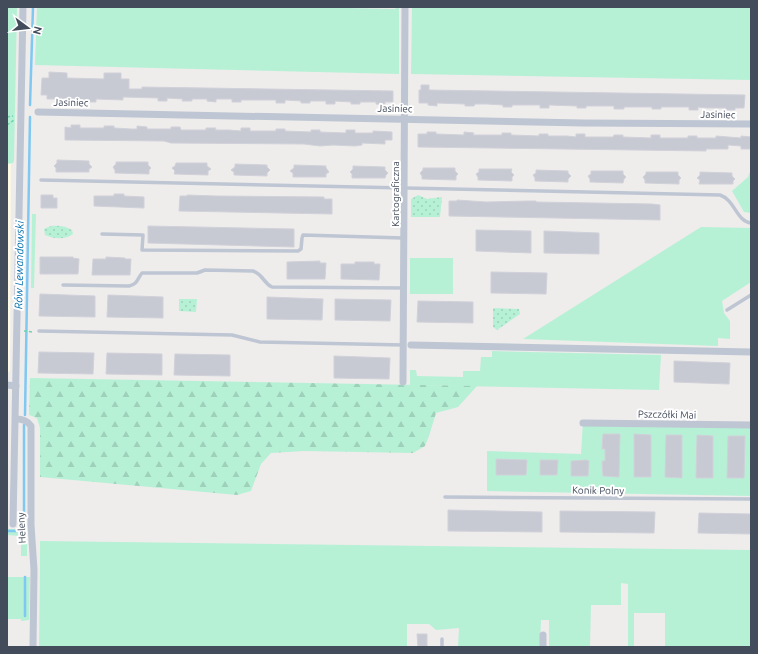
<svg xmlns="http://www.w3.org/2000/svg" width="758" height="654" viewBox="0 0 758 654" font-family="Ubuntu,sans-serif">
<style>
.commercial{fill:#fdf9e2}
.grass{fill:#b6f1d6}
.forest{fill:url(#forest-firs)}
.park{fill:url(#park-dots)}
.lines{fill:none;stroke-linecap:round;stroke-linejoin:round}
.stream{stroke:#7fc8f2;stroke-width:2.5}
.building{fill:#c8cad3;stroke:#d0d1d9}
.path{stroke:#6cd2af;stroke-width:1.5;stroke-dasharray:3 2;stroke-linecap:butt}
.lane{stroke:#bec6d3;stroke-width:3.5}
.street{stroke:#bec6d3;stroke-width:7}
.labels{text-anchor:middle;stroke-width:4;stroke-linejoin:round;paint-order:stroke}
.street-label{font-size:10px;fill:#434c5b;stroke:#fff}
.water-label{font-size:11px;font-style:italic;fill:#0270af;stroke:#fff}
</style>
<defs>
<pattern id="forest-firs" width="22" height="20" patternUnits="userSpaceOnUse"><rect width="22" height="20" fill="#b6f1d6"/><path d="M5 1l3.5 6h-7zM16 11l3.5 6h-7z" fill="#9ed0ba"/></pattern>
<pattern id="park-dots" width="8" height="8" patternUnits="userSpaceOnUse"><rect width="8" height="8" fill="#b6f1d6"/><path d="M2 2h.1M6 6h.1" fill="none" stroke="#9ed0ba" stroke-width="1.8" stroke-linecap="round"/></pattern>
</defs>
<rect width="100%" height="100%" fill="#efecec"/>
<!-- commercial -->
<path class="commercial" d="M11,113L10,370L7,375V114Z"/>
<!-- grass -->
<g class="grass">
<path d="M7,7H17L14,161L13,163L7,164Z"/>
<path d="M37,7H300L395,9L396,7H399V74L35,65Z"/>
<path d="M412,7H751V80L411,74Z"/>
<path d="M751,169V213L744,212L732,191L748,177Z"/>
<path d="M32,214H36L34,288H31Z"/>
<path d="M701,227L751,228V282L722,301L724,313L730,321V339L718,338V346L523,339Z"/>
<rect x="410" y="258" width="43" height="36"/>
<path d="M492,351L661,355L659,390L410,385V370H416L417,376L463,377V371H480L481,357H492Z"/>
<path d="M583,421L751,423V496L487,491V451L581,454Z"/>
<path d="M7,529H27V556H21V536L7,535Z"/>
<path d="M40,541L751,550V647H665V613H634V647H628V584L621,583V605H591L590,647H549V620H541L540,646L458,647L459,628L436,630L429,624H407V647H39L40,571Z"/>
<path d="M7,577H30L29,620L21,621V619H7Z"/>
</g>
<!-- forest -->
<path class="forest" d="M30,378L477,386L458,407L436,413L429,436L425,446L413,453L304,451L271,453L261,464L251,491L237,495L40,477V428L37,418L29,415Z"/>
<!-- park -->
<g class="park">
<path d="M418,195L427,199L442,197L440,217H411V199Z"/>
<path d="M51,226C59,225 66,226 72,230L73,234C65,240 54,239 45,235L44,229Z"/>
<path d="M179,299H197L196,312L179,311Z"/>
<path d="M493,308L519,309L520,314L497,330L493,327Z"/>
</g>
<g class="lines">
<!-- stream -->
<g class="stream">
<path d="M30,105L33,7"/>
<path d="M25,415L30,117"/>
<path d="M7,531H24V425"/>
<path d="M25,616V577"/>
</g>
</g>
<!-- building -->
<g class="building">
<path d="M49,72L67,73V78L104,79V73H121V79H129V89H142V87L393,91V102H385V105L376,104V102H360V104H351V102L335,101V104H326V101H310V103H301V101L285,100V103H276V100H241V102H232V99H216V102L207,101V99H192V101H182L183,99L167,98V101H158V98L123,97V100L96,99V102H74V99H47V95H41L42,78H49Z"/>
<path d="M421,85H429V90L745,95L744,108H735V110H726V108H707L698,107V110H689V107H661V109H652V107H624V109H614V106H586V108H577V106L549,105V108H540V105H512V107H503V105L487,104H475L474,106H465V104L437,103V106L428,105V103H419V90H421Z"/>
<path d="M71,125H80V128H104V126H114V128L131,129H137V126L147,127V129H171V127H180L181,130H206V128H216L215,130H229L241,131V128H250V131H276V129H285V131L311,132V130H320V132L346,133V130H355V133H373V131L392,132V140H385V144L362,143V145L355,146L333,145L320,146L304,144L171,143L164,141L65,140V127L71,128Z"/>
<path d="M427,132H436V134L464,135V132L474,133L473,135H502V133H511V135L539,136V134H548V136H567L576,137V134H585V137H613L614,135H623V137L651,138V135H660V138H688V136H697V138H716V136L741,138V136L751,137V149H741V146L728,145V149H706V151L418,147V134H427Z"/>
<path d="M57,160L89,161V164L92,167L89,169V172H56V168L54,166L57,163Z"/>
<path d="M116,162H148V165L151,168L149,170V174L115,173V170L113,167L116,164Z"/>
<path d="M176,163H207V166L211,169L208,171V175L174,174L175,171L172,168L175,166Z"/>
<path d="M235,164L267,165V167L270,170L267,173V176L234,175V172L231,170L235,167Z"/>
<path d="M294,165L326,166V168L329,172L326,174V177H293V173L290,171L294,168Z"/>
<path d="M353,166L385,167V170L388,173L386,175L385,178H352V174L350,172L353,169Z"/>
<path d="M423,168H455V171L458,174L456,176V180L422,179V176L420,173L423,170Z"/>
<path d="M479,169H512L511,172L514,175L512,177V181L478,180V177L476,174L479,172Z"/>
<path d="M536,170L568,171V173L571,176L568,179V182L535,181V178L533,175L536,173Z"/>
<path d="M591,171H623V174L626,177L624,179L623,183L590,182V179L588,176L591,174Z"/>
<path d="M646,172H678V175L681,178L679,180V184L645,183V180L643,177L646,174Z"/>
<path d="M700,172L732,173V176L735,179L733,181V184H699L700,180L697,178L700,175Z"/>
<path d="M114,194H124V196L144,197V208L94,206V196H114Z"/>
<path d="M41,195H53V198H57V208H41Z"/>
<path d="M187,195L216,196L324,197V199H332V214L179,211L180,196H187Z"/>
<path d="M457,200L486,202L527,201H536V202L652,204L660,205V220L449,216V201H457Z"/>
<path d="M148,226L294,229V247L148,243Z"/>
<path d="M476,230L531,231V253L476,251Z"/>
<path d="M544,231L599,233V254L544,253Z"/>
<path d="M40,257H73V258L79,259L78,274H40Z"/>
<path d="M106,257L125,258V259H131L130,275H92L93,259H106Z"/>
<path d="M320,261V263H326L325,279H287V262Z"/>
<path d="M355,262H374V264H380L379,280L341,279V264H355Z"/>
<path d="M491,272L547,273L546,294L491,293Z"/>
<path d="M40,294L95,296V317L39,316Z"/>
<path d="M108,295L163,297V318L107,317Z"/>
<path d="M267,297L323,299L322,320L267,319Z"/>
<path d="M335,299L391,300L390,321L335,320Z"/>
<path d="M418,301L473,302V323L417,322Z"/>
<path d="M39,352L94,353L93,374L38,373Z"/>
<path d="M107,353L162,354V375L106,374Z"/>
<path d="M175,354L230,355V376L174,375Z"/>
<path d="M334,356L390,358L389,379L334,378Z"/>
<path d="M674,361L730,363L729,384L674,382Z"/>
<path d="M603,434H620L619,477L603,476L602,461H605V449H602Z"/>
<path d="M634,434L651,435V477H634Z"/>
<path d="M666,435H682V478L665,477Z"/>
<path d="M697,435L713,436V478H696Z"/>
<path d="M728,436H745L744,478H727Z"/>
<path d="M496,459L527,460L526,475H496Z"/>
<path d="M540,460H558L557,475H540Z"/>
<path d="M586,460L589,461L588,476H571V461Z"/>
<path d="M448,510L542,512V532L448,531Z"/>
<path d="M560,511L655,512L654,533L560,532Z"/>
<path d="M699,513L751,514V534L698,533Z"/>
<path d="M417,634H427V647H418Z"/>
</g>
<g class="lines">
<!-- path -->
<g class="path">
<path d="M7,117L13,116"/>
<path d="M7,125L14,120"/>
<path d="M24,331L33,332"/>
</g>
<!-- lane -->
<g class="lane">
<path d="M41,180L720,195C735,200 736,221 751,223"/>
<path d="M102,234L143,235L142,250L298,251L301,249L302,238L303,235L403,238"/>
<path d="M63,285L129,286C138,284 137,279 142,273H197L205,270L253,271C264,275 263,283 272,287L403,288"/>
<path d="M727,310L751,295"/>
<path d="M39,331L232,335L260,342L404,345"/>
<path d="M445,497L751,499"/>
<path d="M442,647V639"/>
</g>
<!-- street -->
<g class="street">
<path d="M38,112L584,123L751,124"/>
<path d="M411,345L751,352"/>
<path d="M403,382L405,7"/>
<path d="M7,385L16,386"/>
<path d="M16,419C22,419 27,420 31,426V525L34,570L33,647"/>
<path d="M583,423L751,425"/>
<path d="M13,524L23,7"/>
<path d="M543,647V635"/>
</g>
</g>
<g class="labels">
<!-- street labels -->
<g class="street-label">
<text transform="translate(71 102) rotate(1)" y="4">Jasiniec</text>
<text transform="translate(395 108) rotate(1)" y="4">Jasiniec</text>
<text transform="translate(718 114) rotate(1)" y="4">Jasiniec</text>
<text transform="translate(395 194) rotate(-90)" y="4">Kartograficzna</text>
<text transform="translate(667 414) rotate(1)" y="4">Pszczółki Mai</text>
<text transform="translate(598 490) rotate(1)" y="4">Konik Polny</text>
<text transform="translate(21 528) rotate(-93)" y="4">Heleny</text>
</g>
<!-- water labels -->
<g class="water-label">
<text transform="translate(19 265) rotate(-89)" y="4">Rów Lewandowski</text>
</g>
</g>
<!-- border -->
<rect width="758" height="654" fill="none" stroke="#434c5b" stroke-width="16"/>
<!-- north arrow -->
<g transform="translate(28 28) rotate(105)" stroke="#ffffff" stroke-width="3" paint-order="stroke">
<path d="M0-3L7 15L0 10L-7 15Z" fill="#434c5b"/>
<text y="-6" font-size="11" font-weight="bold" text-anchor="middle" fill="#434c5b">N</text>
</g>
</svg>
